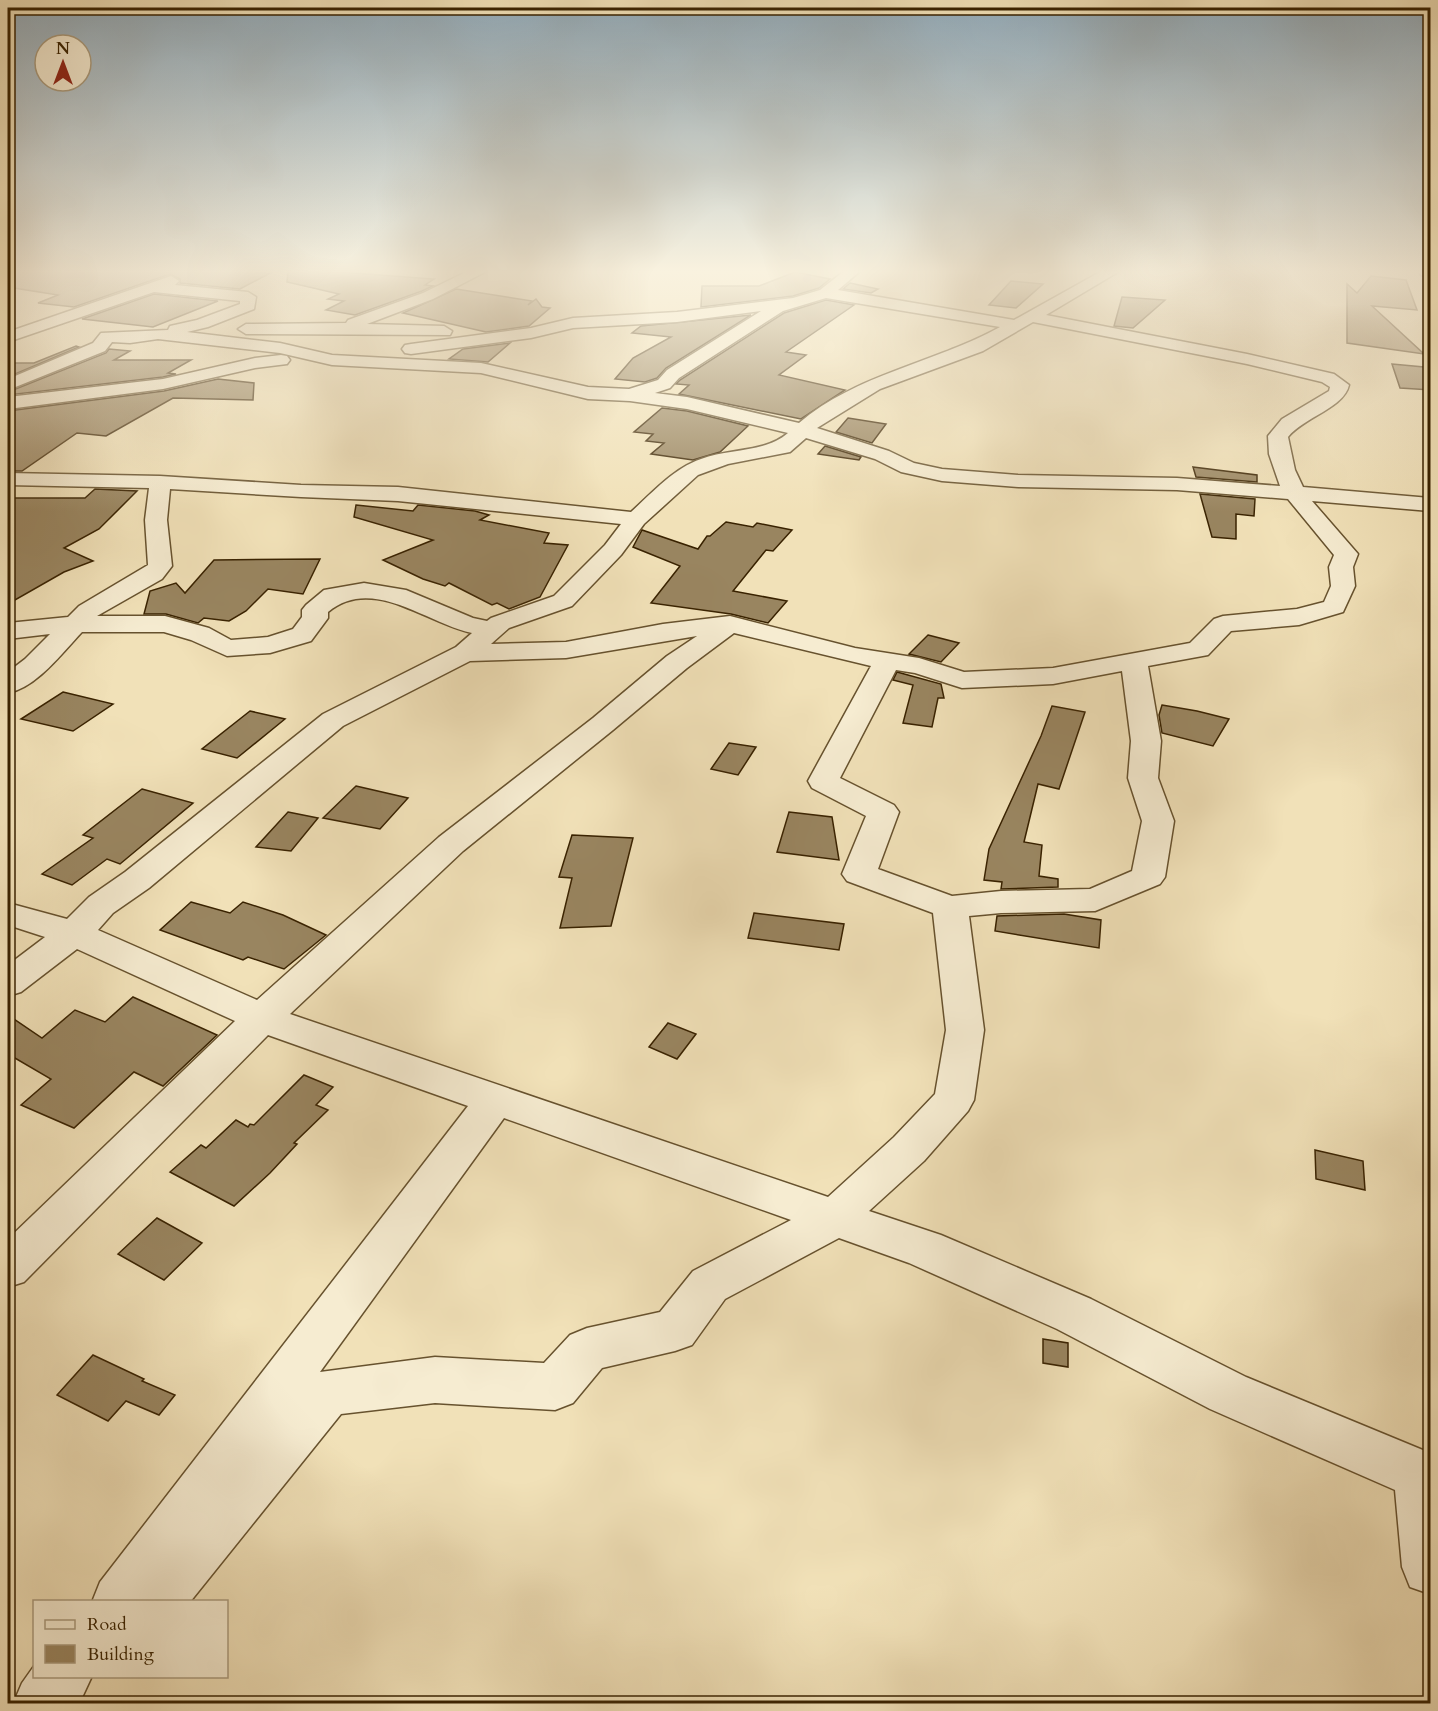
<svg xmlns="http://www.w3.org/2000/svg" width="1438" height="1711" viewBox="0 0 1438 1711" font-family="Cardo,serif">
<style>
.building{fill:#998560;stroke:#392200;stroke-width:1.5}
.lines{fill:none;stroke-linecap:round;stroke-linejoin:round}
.minor-casing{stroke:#67522e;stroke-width:3}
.minor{fill:#f6ecd1;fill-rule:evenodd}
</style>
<rect width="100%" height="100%" fill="#f1e1b8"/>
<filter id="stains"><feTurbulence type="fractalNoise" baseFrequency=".00333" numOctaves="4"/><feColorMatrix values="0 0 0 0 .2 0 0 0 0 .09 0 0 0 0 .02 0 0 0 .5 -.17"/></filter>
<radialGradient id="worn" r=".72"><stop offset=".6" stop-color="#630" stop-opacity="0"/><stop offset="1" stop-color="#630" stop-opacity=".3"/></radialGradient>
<!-- building -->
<g class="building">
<path d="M8,272H272L240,289L180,283V279L170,274L74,307L38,303L58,295L8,287Z"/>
<path d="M288,272H340L434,279L425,285L433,286L422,291L355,315L326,310L344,301L328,299L339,294L287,282Z"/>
<path d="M795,272L830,279L819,288L793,296L701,307L702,286H759Z"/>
<path d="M1371,276L1406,280L1417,310L1372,306L1424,354L1347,343V284L1357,293Z"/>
<path d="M1011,281L1043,284L1016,308L989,305Z"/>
<path d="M850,283L878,289L871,293L843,289Z"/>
<path d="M456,289L532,301L528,305L536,299L542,307L550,308L529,326L486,332L403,313Z"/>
<path d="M154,294L218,301L153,327L82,319Z"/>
<path d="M1122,297L1165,300L1133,328L1114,326Z"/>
<path d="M826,300L854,305L786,352L806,355L779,375L845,390L801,419L679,394L689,385L676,384L680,380L784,313Z"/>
<path d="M751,315L666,368L657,378L645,382L615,379L633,358L671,337L632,333L641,326Z"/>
<path d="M510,343L488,362L449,359L463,349Z"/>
<path d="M76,346L79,347L8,377V363H34Z"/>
<path d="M109,349L130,351L114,360H191L168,373L176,374L163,377L8,395V392L106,353Z"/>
<path d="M1392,364L1424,367L1431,390L1400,388Z"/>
<path d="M218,379L254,383L253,400L173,398L106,436L77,433L22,471H8V411L164,391Z"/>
<path d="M662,408L687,411L748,426L720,452L693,460L651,454L664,443L646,441L653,434L634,432Z"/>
<path d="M848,418L886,424L872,443L836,432Z"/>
<path d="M825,446L861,457L859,460L818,454Z"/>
<path d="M1193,467L1257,475V482L1196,477Z"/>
<path d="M95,489L137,491L99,529L64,548L93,561L64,572L8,604V498H85Z"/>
<path d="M1200,494L1255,499L1254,516L1236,514V539L1212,537Z"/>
<path d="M356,505L413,511L418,505L475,511L489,515L480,520L549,533L544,543L568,545L540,597L509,609L497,603L492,605L449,583L445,586L423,579L383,560L433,540L354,517Z"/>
<path d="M726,522L753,527L757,523L792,530L773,551L766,550L733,591L787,601L768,623L731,614L651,603L680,566L633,547L642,530L698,549L707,536H710Z"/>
<path d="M320,559L303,594L268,589L246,611L229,621L204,618L198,623L166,614H144L150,591L176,583L185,593L214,560Z"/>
<path d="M928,635L959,643L941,662L909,654Z"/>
<path d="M897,672L941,684L944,698H938L932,727L903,723L913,685L893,680Z"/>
<path d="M63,692L113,704L73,731L21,719Z"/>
<path d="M1162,705L1197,711L1229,719L1213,746L1162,733L1159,715Z"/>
<path d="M1052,706L1085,712L1059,789L1038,784L1024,842L1042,845L1039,876L1058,879V887L1001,889L1002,882L984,880L989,849L1041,736Z"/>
<path d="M250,711L285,719L237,758L202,749Z"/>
<path d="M729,743L756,747L738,775L711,769Z"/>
<path d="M356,786L408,798L380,829L323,818Z"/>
<path d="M142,789L193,803L120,864L107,859L72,885L42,874L93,838L83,835Z"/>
<path d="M288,812L318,818L291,851L256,847Z"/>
<path d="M789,812L832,817L839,860L777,852Z"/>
<path d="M572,835L633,838L611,926L560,928L572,878L559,877Z"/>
<path d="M191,902L230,913L243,902L283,915L326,935L284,969L248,957L243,960L160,930Z"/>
<path d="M754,913L844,924L839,950L748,938Z"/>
<path d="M1064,914L1101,920L1099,948L995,931L997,916Z"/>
<path d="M133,997L217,1035L163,1086L134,1072L74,1128L21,1105L51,1079L8,1054V1015L42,1038L75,1010L105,1022Z"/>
<path d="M668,1023L696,1034L677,1059L649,1047Z"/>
<path d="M304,1075L333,1087L316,1105L328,1110L294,1143L297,1144L270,1173L234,1206L170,1172L201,1145L206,1148L236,1120L248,1127L250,1124L254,1125Z"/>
<path d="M1315,1150L1363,1161L1365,1190L1316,1179Z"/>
<path d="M157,1218L202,1243L164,1280L118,1254Z"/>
<path d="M1043,1339L1068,1343V1367L1043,1363Z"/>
<path d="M93,1355L144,1379L142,1381L175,1395L159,1415L126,1401L108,1421L57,1395Z"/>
</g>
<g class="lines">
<defs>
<g id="minor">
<path d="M466,272H485L433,299L367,324L444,326L452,331L450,335L246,334L238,329L246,324L346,323L348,320L423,293Z"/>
<path d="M843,272H859L838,290L1014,320L1100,272H1118L1046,315L1247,354L1334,374L1349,385C1344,408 1304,417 1288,437L1295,470L1303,487L1430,498V511L1312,501L1358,554L1353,567L1355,586L1343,612L1299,625L1231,631L1208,655L1148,666L1161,741L1158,778L1174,821L1165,877L1160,884L1095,911L1001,913L969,916L984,1030L974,1100L968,1111L924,1161L869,1211L941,1235L1091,1299L1246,1377L1430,1453V1594L1410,1587L1402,1567L1395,1490L1210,1409L1057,1329L909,1263L839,1238L725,1299L692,1345L675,1351L602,1368L573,1403L555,1410L435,1403L341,1414L190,1602H92L100,1582L468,1106L268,1035L24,1282L8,1287V1239L235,1021L77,949L21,992L8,996V965L45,937L8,925V903L67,919L89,897L125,872L323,714L456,647L472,633C426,623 372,575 328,612V618L311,641L270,653L227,656L191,640L164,632H82C62,653 37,687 8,693V672L25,659L50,634L8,639V623L68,617L79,606L148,565L145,520L149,488L8,485V473L160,476L301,485L398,487L631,512C652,493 674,468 701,459C729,448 765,453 788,433L687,409L630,401L588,399L481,373L332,365L280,353L158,339L130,343L112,342L105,351L8,390V379L93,343L101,333L168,330L170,326L197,320L240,304V301L154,292L8,342V332L171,276L179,281L175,285L248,292L256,297L254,309L208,327L187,332L280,343L332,355L481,363L588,387L629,389L658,380L667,370L761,311L677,322L573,328L531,338L411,354L405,353L402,349L405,345L411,344L531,328L573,318L677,312L793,298L820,290ZM826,298L1000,327C935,363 856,374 799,423L687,397L655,393L670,388L679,378L783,311ZM1033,322L1247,364L1322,382L1330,387L1329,391L1282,419L1268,436L1269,454L1280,486L1177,478L1018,475L942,469L914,463L889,451L817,428L880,389L983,351ZM806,438L875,459L901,472L942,481L1018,487L1177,490L1288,499L1334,555L1329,567L1331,586L1324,602L1297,609L1223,616L1214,619L1190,643L1053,668L964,672L919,658L855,648L730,616L663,624L566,642L491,644L509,628L572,606L621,555L644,524L698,475L728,464L790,452ZM170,489L301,497L398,501L621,524L605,545L554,596L491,618L487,621L473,618L406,590L364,583L324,590L306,605L302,610V617L293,629L268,637L231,640L209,628L165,616H97L162,579L172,566L167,520ZM734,633L871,666L808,781L812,788L866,816L842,874L847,881L933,913L946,1030L935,1094L894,1137L828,1197L290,1014L463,851L613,730L687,668ZM697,636L667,656L593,718L439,837L257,1000L98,930L113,913L149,888L343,726L470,661L566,658ZM896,670L915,673L962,688L1053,684L1122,671L1131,741L1128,778L1142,821L1132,871L1090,889L1001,891L952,896L878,869L899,812L894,805L840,778ZM504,1118L791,1220L693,1271L660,1312L587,1328L570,1335L544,1363L435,1357L320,1372Z"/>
<path d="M1419,272H1430V277L1421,275Z"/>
<path d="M281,355L287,356L290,360L287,364L255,368L163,389L8,409V397L163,379L255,358Z"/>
<path d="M34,1666V1676H92L79,1704H13L22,1683Z"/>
</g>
</defs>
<!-- minor casing -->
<use href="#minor" class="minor-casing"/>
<!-- minor -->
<use href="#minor" class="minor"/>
</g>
<!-- sky -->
<linearGradient id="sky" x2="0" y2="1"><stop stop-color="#92acbc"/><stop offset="0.53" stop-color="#f9f2df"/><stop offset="1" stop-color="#f9f2df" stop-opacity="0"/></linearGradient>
<rect width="1438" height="512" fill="url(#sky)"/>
<!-- margin -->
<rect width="1438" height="1711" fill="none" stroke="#f1e1b8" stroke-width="30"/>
<rect x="9" y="9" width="1420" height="1693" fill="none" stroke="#392200" stroke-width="3"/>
<rect x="15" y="15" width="1408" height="1681" fill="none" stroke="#392200" stroke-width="1.5"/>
<!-- legend -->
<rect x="33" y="1600" width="195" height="78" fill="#f6ecd1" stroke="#aa9b7d" stroke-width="1.5"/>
<rect x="45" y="1620" width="30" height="9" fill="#f6ecd1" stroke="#aa9b7d" stroke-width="1.5"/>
<text x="87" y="1630" font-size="18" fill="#392200">Road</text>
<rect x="45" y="1645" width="30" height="18" fill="#998560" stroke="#aa9b7d" stroke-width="1.5"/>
<text x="87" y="1660" font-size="18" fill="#392200">Building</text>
<!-- north arrow -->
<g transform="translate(63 63)"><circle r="28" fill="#f6ecd1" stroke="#aa9b7d" stroke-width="1.5"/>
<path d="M0-4.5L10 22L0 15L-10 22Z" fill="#8f2418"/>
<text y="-9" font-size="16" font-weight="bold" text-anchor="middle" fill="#392200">N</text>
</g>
<rect width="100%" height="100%" filter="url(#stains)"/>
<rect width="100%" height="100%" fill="url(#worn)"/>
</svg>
